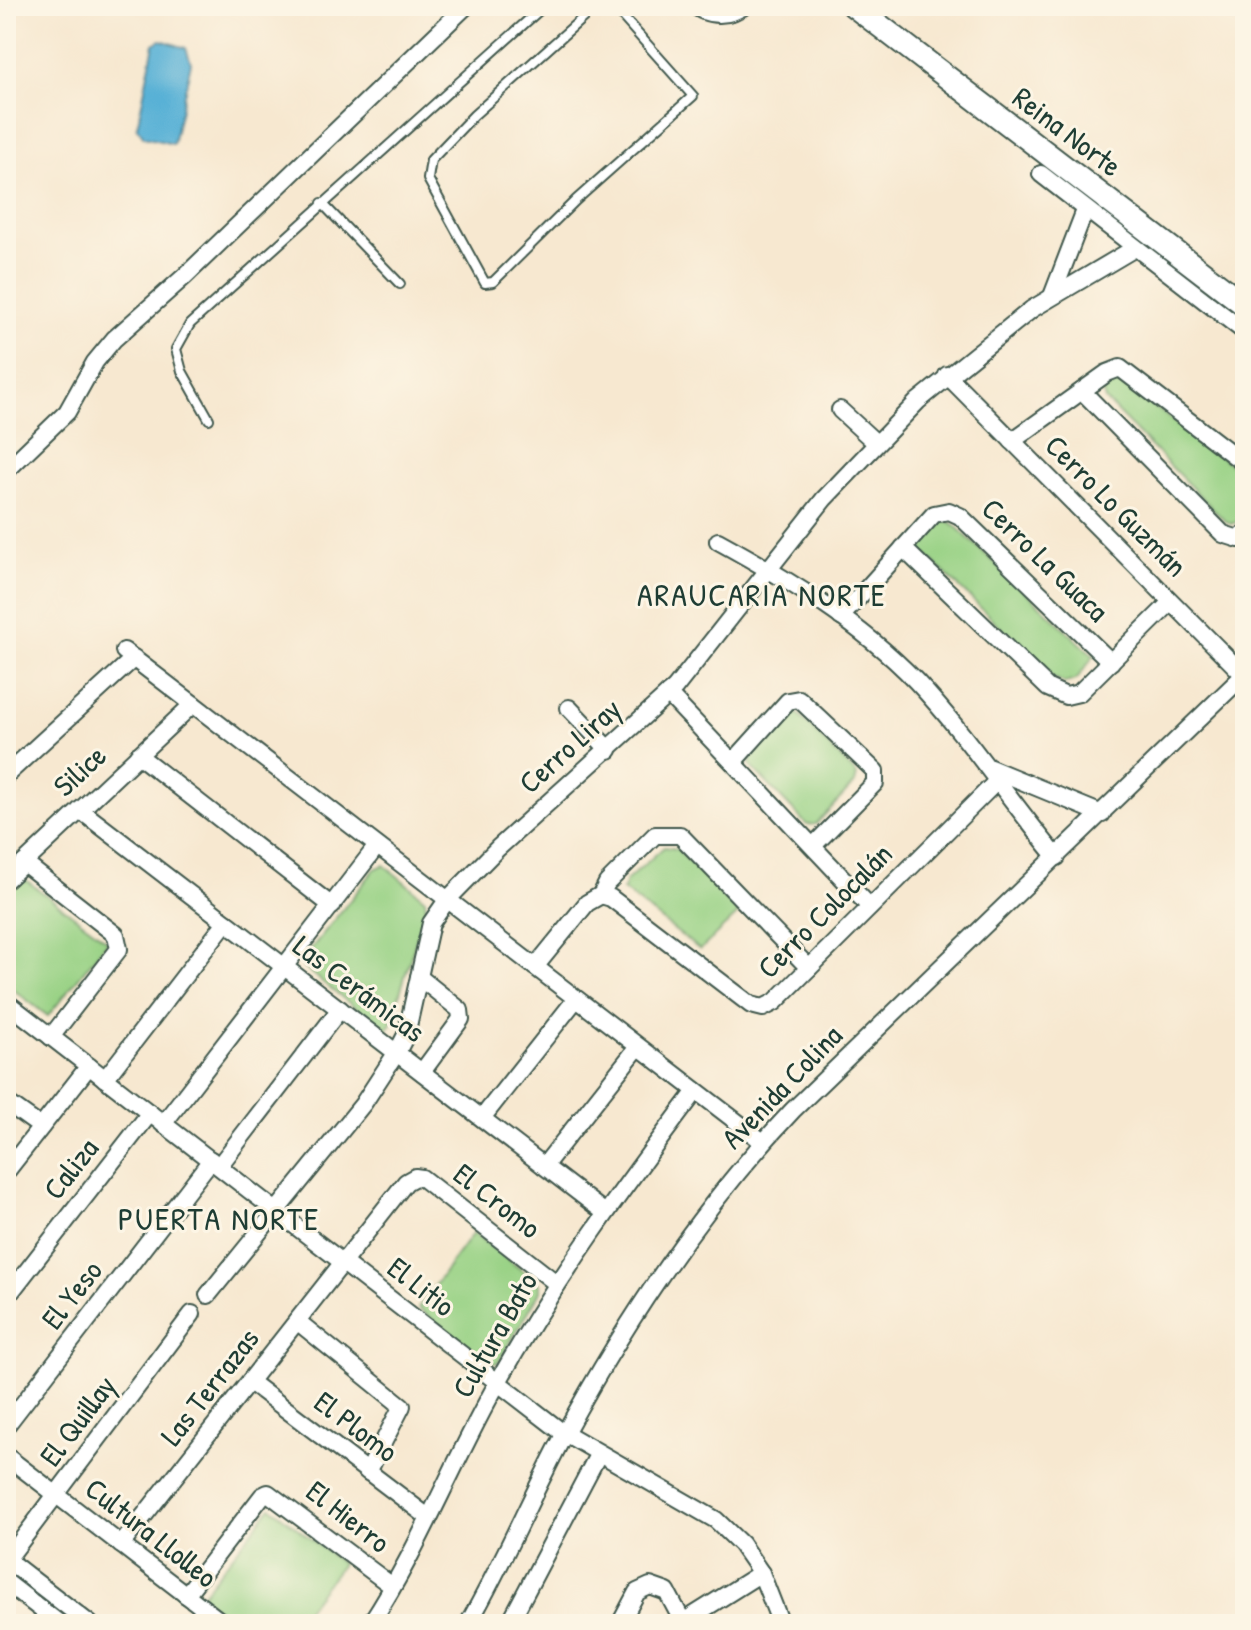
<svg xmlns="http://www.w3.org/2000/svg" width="1251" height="1630" viewBox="0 0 1251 1630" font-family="'Patrick Hand',sans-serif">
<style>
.green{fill:#99d285;stroke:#5c885c;stroke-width:2}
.water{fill:#58b1d6;stroke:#3c7785;stroke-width:2}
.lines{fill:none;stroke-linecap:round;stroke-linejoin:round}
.service-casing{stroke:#3f574b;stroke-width:12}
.minor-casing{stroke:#3f574b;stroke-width:20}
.tertiary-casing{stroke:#3f574b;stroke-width:26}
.service{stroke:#fff;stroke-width:8}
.minor{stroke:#fff;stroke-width:16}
.tertiary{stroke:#fff;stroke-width:22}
.labels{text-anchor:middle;stroke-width:6;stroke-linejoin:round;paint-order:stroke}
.street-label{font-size:30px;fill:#1f3d34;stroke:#fcf5e5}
.neighbourhood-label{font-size:32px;letter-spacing:2px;fill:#1f3d34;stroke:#fcf5e5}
</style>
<rect width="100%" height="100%" fill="#fcf5e5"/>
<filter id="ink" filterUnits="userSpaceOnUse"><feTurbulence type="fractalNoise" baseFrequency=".0125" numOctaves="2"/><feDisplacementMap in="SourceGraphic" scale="16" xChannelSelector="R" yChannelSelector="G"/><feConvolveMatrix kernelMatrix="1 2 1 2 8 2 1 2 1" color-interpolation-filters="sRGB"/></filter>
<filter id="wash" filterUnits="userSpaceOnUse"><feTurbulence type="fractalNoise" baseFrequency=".006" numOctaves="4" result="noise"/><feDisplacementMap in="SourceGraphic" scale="32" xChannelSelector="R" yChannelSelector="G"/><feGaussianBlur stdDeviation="1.8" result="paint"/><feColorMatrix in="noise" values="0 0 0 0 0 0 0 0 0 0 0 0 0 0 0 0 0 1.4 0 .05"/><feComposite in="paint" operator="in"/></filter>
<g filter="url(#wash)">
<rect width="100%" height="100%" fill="#f7e8d0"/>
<!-- green -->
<g class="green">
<path d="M1119,380L1245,475V518L1231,524L1223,519L1105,400L1102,389Z"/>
<path d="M936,522H951L1094,656L1076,680L1065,683L1053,678L924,553L919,544Z"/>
<path d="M797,713L857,775L855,783L816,824L807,825L750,765L751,758Z"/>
<path d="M664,847L677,849L739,913L700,950L623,890L626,881Z"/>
<path d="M384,865L425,899L426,907L390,1026L385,1031L303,967L302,960L375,869Z"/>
<path d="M23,878L108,941L48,1016L6,984V896Z"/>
<path d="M473,1233L540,1284V1292L498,1363H489L418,1308Z"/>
<path d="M271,1507L342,1564L295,1624H239L200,1597Z"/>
</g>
<!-- water -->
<path class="water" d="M161,40L186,48L191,63L173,144L144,137L137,127L154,44Z"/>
</g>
<g filter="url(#ink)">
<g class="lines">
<defs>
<g id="service">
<path d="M596,6L474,115L431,160L428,179L485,283L493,282L576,200L693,96L613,6"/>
<path d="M689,6C707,23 732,21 751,6"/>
<path d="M322,203L400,284"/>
<path d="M209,419L182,371L176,349L190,324L544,6"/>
</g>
<g id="minor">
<path d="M1041,174L1245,332"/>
<path d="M1052,296L1085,210"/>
<path d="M947,375L1244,675"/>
<path d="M1082,391L1223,534L1239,539L1245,533"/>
<path d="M840,410L876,443"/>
<path d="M1012,441L1107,373L1120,368L1245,464"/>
<path d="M6,471L67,412L95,362L114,339L185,276L466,6"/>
<path d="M718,541C789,580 859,622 916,681C968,736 1009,800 1057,857"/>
<path d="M903,548L1048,688L1066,696L1079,693L1171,602"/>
<path d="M841,617L934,514L949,511L960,516L1111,662"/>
<path d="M124,651L763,1142"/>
<path d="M668,694L870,907"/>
<path d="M569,708L609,750"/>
<path d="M138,755L332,906"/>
<path d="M733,762L788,701L799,699L875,771V783L813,846"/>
<path d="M990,768L1102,814"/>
<path d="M6,775L134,658"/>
<path d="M80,810L604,1212"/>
<path d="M24,863L116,935L119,949L51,1037"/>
<path d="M6,880L193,704"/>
<path d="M601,895L611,898L751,1005L763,1008L775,1002L998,780"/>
<path d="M535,967L587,903L601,895L607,883L655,835H680L809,968"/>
<path d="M419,977L460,1010L461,1019L422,1072"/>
<path d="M6,1002L558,1429L716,1520L741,1544L761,1573L781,1624"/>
<path d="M105,1079L226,922"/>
<path d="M6,1102L41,1127"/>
<path d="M482,1118L576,999"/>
<path d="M163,1124L377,846"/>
<path d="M219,1166L340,1009"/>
<path d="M544,1166L638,1047"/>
<path d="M6,1172L89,1066"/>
<path d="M208,1295L363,1104L397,1052L406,1035L431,923L447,900L498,848L675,688L824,499L918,401L1032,309L1135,248"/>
<path d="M6,1298L150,1113"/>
<path d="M297,1321L402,1406L368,1472"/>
<path d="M250,1382L428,1517"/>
<path d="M6,1426L211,1160"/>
<path d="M6,1456L224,1624"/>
<path d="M121,1545L406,1182L415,1177L422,1178L556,1283"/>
<path d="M6,1559L90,1624"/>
<path d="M6,1561L192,1314"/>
<path d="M6,1582L60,1624"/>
<path d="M186,1595L262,1496L268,1493L392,1586"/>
<path d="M683,1622L761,1573"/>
<path d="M370,1624C420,1548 453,1461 498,1382C556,1279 625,1185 696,1091"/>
<path d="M468,1624C504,1562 531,1496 565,1433C627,1319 704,1204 793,1110L1245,674"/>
<path d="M509,1624L599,1453"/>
<path d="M620,1624L637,1592L650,1586L667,1592L684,1624"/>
</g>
<path id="tertiary" d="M854,6L1245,305"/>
</defs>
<!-- service casing -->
<use href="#service" class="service-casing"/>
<!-- minor casing -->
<use href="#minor" class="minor-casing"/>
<!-- tertiary casing -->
<use href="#tertiary" class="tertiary-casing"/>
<!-- service -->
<use href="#service" class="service"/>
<!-- minor -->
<use href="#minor" class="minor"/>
<!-- tertiary -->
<use href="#tertiary" class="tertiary"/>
</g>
</g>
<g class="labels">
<!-- street labels -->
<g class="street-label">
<text transform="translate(1067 132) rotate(37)" y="10">Reina Norte</text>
<text transform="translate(1116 506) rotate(45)" y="10">Cerro Lo Guzmán</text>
<text transform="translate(1045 560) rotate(44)" y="10">Cerro La Guaca</text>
<text transform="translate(570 746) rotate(-42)" y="10">Cerro Liray</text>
<text transform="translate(80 771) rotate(-43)" y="10">Silice</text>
<text transform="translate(825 911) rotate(-45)" y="10">Cerro Colocalán</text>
<text transform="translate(359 989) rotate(37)" y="10">Las Cerámicas</text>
<text transform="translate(782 1087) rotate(-46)" y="10">Avenida Colina</text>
<text transform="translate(71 1169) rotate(-52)" y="10">Caliza</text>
<text transform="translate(497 1201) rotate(38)" y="10">El Cromo</text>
<text transform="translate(421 1287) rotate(38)" y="10">El Litio</text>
<text transform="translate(72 1295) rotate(-52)" y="10">El Yeso</text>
<text transform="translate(495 1335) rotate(-60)" y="10">Cultura Bato</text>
<text transform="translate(210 1387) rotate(-52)" y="10">Las Terrazas</text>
<text transform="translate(78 1421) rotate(-53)" y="10">El Quillay</text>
<text transform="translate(356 1427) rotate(37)" y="10">El Plomo</text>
<text transform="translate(348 1517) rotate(38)" y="10">El Hierro</text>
<text transform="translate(151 1533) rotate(38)" y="10">Cultura Llolleo</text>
</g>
<!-- neighbourhood labels -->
<g class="neighbourhood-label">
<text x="762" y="606">ARAUCARIA NORTE</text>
<text x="219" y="1230">PUERTA NORTE</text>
</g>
</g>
<!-- margin -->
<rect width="1251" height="1630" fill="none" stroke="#fcf5e5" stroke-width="32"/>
</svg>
